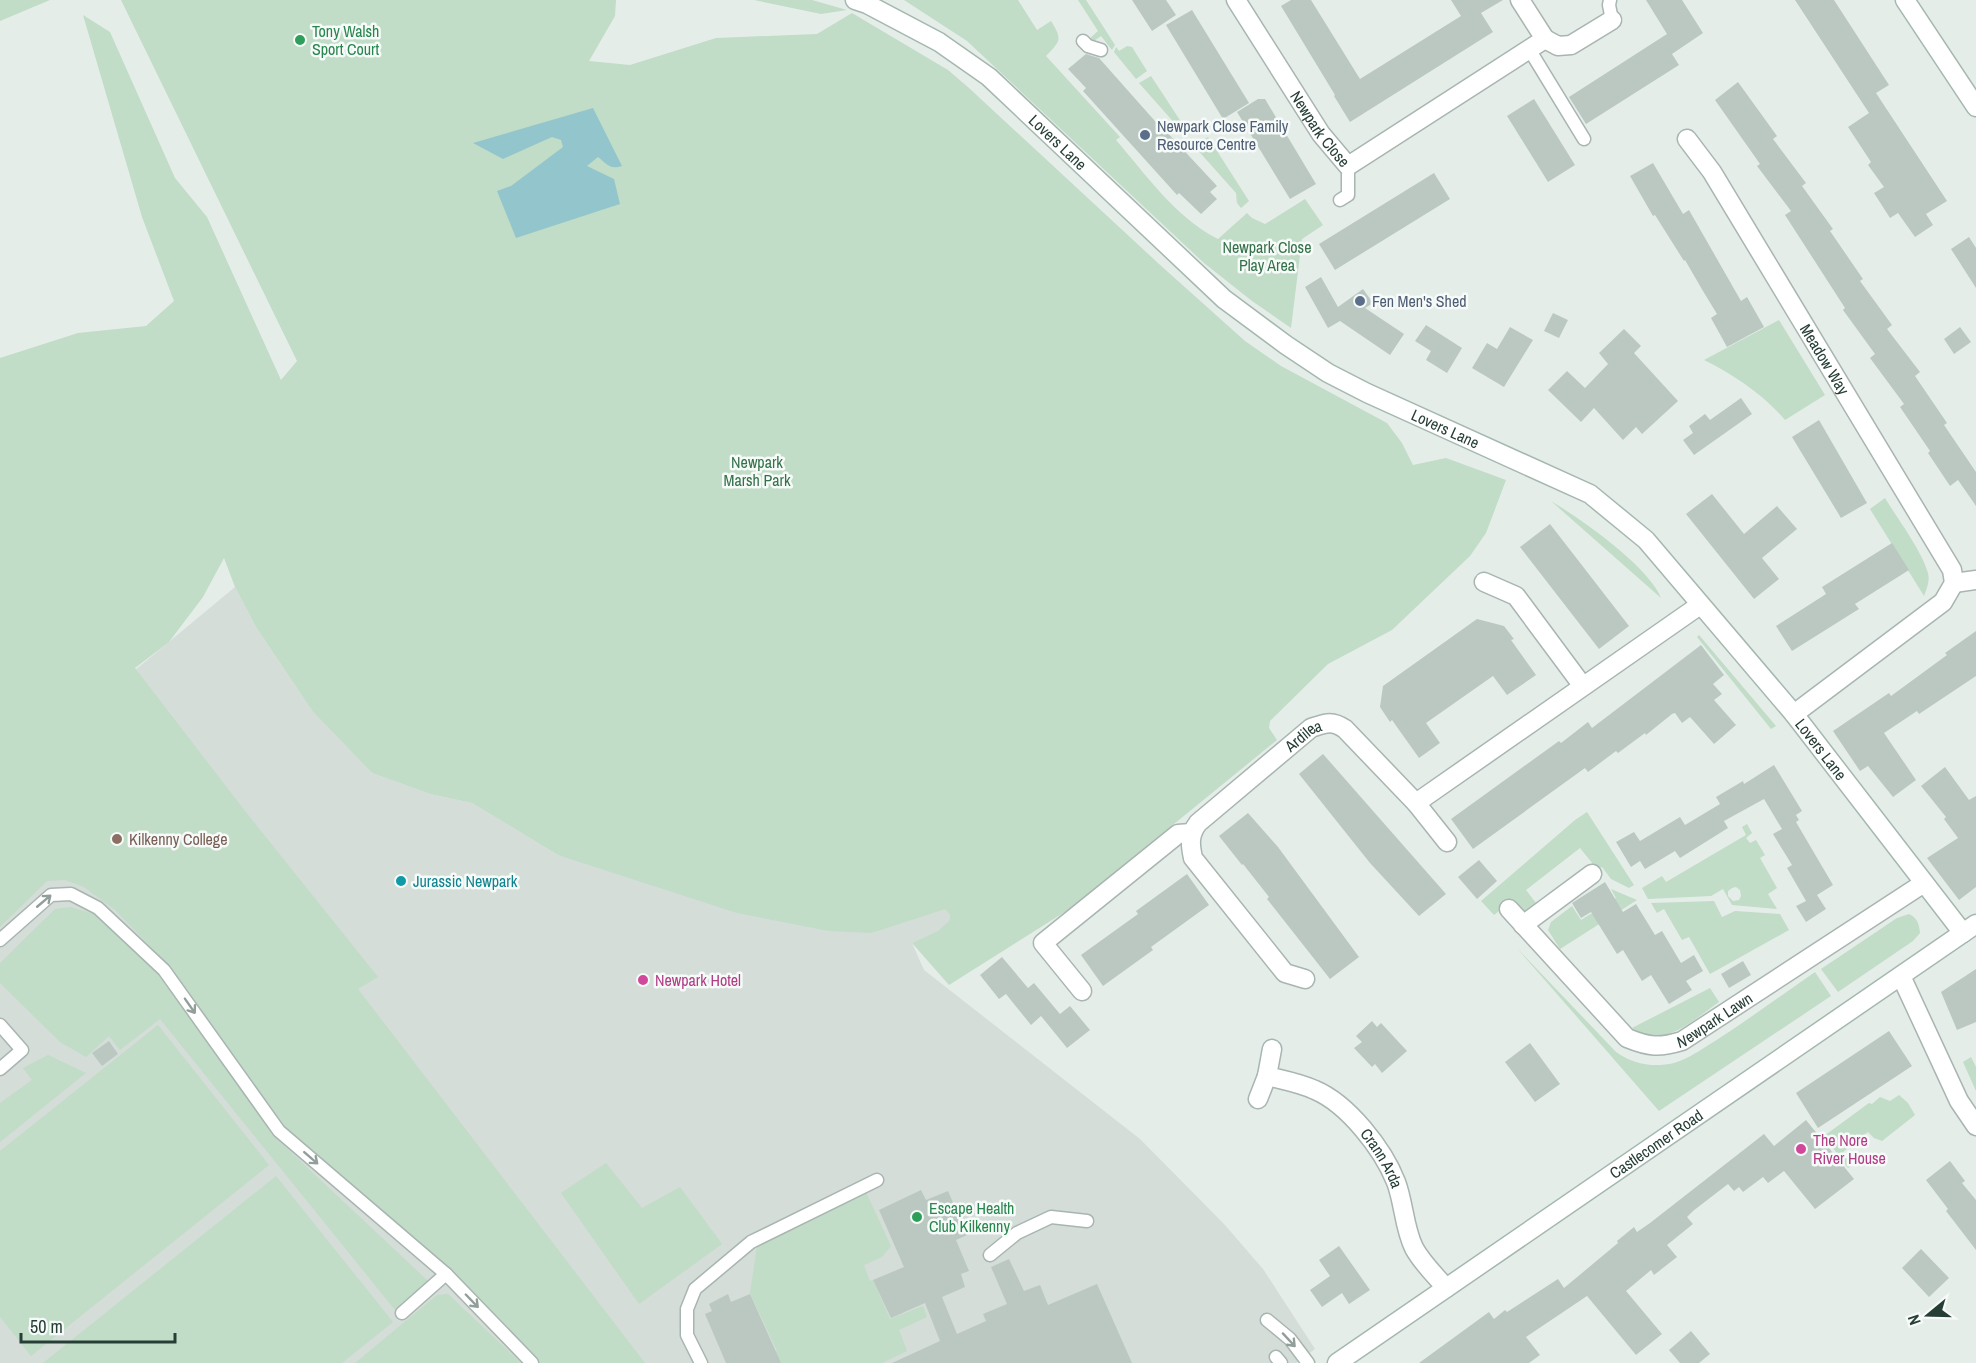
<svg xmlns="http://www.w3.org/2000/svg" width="1976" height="1363" viewBox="0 0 1976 1363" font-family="'Archivo Narrow',sans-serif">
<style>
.built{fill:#d4ddd8}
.green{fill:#c1dcc7;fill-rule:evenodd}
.water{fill:#93c6cc}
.building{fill:#bbc8c2}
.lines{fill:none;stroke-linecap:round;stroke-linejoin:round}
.lane-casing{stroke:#a8b5b0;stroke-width:15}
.street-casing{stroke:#a8b5b0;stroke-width:21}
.secondary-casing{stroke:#a5b8b0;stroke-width:21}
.lane{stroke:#fff;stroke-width:12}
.street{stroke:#fff;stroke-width:18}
.secondary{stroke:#fff;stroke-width:18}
.oneway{stroke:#929e9a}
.leisure-dot{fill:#2e9e5b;stroke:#f6faf8;stroke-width:2}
.service-dot{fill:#5c6f8a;stroke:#f6faf8;stroke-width:2}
.education-dot{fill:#8d6e63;stroke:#f6faf8;stroke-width:2}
.culture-dot{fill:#0f9aa8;stroke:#f6faf8;stroke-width:2}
.hotel-dot{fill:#d1479c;stroke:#f6faf8;stroke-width:2}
.labels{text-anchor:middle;stroke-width:5;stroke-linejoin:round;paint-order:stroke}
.leisure-label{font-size:16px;fill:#27864d;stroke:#f6faf8;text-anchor:start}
.street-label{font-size:16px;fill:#263e36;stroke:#f6faf8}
.service-label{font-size:16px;fill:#4e5e75;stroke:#f6faf8;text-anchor:start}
.park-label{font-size:16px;fill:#347149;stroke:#f6faf8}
.education-label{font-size:16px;fill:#785e54;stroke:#f6faf8;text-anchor:start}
.culture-label{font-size:16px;fill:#0d838f;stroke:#f6faf8;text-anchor:start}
.hotel-label{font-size:16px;fill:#b23c85;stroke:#f6faf8;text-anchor:start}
</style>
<rect width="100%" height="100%" fill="#e5ede9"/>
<!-- built -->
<path class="built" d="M235,587L256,627L313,712L372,773L430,794L472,803L558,855L872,933L945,908L950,915L949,921L939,931L912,943L924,970L1140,1139L1224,1224L1263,1269L1315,1349L1296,1363H0V603L111,690Z"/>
<!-- green -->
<g class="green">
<path d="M0,0H50L0,21Z"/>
<path d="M121,0H616L615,16L589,61L630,65L716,38L817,34L852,13L948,70L969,88L1159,264L1245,341L1281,366L1387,423L1402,443L1413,465L1446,458L1506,480L1486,533L1470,556L1392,630L1328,664L1270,721L1269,728L1277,740L1071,908L949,985L912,943L938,931L949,921L950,915L945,909L872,933L829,931L737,913L558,855L472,803L430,794L372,773L313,712L256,627L235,587L224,558L203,597L169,642L135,668L245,811L378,977L358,989L645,1363H539L448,1271L283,1129L168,965L115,910L84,887L65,880L47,881L0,927V358L78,333L146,326L174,301L142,217L83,15L110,32L175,178L207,217L281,380L297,361Z"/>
<path d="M754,0H812L847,10L821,14Z"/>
<path d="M904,0H1018L1037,30L1051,21C1063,40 1060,41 1046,56L1120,137L1116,140C1147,176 1175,217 1218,239L1247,213L1252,218L1265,224L1305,199L1323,225L1302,239L1291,328L1252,301L1204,263L967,41Z"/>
<path d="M1078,0H1086L1115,45L1112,50L1101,36L1091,43L1088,40L1098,31Z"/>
<path d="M1127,46L1132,47L1147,71L1136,79L1114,52L1116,47L1119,51Z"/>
<path d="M1151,76L1189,134L1186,136L1139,83Z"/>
<path d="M1208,137L1249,201L1241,208L1237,203L1236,193L1195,147Z"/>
<path d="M1779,320L1825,395L1785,420C1763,394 1734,375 1704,360Z"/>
<path d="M1885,498C1897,518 1922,551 1928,573C1930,581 1927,588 1924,596L1870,509Z"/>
<path d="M1551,501C1581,519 1648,566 1661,598Z"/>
<path d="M1699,635L1776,726L1771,729L1697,637Z"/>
<path d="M1587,812L1634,885L1629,888L1611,879L1602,867L1597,869L1580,848L1526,890L1536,903L1522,914L1512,901L1494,915L1481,901L1575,820Z"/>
<path d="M1747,824L1752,833L1746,838L1750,843L1756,840L1765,855L1760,858L1777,888L1768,894L1777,909L1732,905L1723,889L1711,896L1648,899L1642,888L1662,876L1666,882L1746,835L1742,827ZM1736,887L1740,890L1741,896L1739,900L1733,901L1728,896V891L1732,888Z"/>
<path d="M1611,889L1637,900L1560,949L1548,930L1551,922L1572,906L1581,920L1616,898Z"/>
<path d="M1714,901L1722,917L1735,911L1780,914L1789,930L1710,974L1689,937L1682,940L1664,909L1657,913L1651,903Z"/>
<path d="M71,907L94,914L158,974L278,1140L428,1281L395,1310L160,1019L120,1050L109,1036L86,1057L60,1042L0,983V963L55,909Z"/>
<path d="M1909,914C1918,918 1919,925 1920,933L1913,941L1838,992L1821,969L1897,918Z"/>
<path d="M1516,947L1616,1052C1633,1064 1653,1068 1674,1063C1688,1059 1702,1049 1715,1041C1749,1019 1782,995 1815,972L1831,996L1659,1111Z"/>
<path d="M1710,988L1719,1002C1697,1017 1658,1054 1632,1028Z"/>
<path d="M158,1025L269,1165L31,1356L0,1317V1151Z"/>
<path d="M48,1055L86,1073L0,1142V1103L32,1080L23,1068Z"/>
<path d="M1971,1057L1976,1067V1091L1963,1062Z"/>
<path d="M1899,1095L1908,1103L1915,1115L1882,1141L1874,1138L1868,1132L1843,1152L1853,1165L1848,1168L1824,1136L1869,1103L1872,1104L1880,1097L1890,1101Z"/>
<path d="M606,1163L642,1208L680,1187L722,1244L639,1304L561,1193Z"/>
<path d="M276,1176L393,1322L342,1363H43Z"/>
<path d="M866,1192L891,1246L882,1257L864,1265L870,1281L873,1280L890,1319L923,1306L927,1317L899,1330L907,1351L882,1363H778L760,1359L777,1351L750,1293L757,1246Z"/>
<path d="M448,1294L521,1363H355L437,1295Z"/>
</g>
<!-- water -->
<path class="water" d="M593,108L622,166C610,170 607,164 598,157L587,166L614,179L620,204L516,238L497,191L511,186L563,147L561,140L552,137L503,159L473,143Z"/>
<!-- building -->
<g class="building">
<path d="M1132,0H1166L1176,15L1152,31Z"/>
<path d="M1291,0H1311L1360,79L1461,16L1451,0H1503L1481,13L1493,32L1350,122L1334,96L1335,95L1281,6Z"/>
<path d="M1646,0H1682L1703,33L1672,54L1679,65L1586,124L1569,97L1667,34Z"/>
<path d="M1795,0H1834L1889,85L1876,93L1947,201L1926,214L1933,225L1915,237L1898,213L1890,218L1874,193L1884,187L1868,165L1871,162L1848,127L1869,113Z"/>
<path d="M1192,10L1249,103L1223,119L1166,25Z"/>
<path d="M1086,54L1099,58L1162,129L1163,128L1217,186L1210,192L1217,199L1201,214L1179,193L1177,195L1083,91L1086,88L1068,69Z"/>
<path d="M1738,82L1777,136L1773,139L1806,183L1802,186L1833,229L1830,231L1863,279L1860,281L1892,325L1887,329L1920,372L1915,376L1947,423L1944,425L1976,472V506L1958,480L1950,486L1928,453L1930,451L1900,407L1904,404L1870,358L1875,354L1843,310L1845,308L1785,215L1791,211L1757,166L1760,164L1715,100Z"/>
<path d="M1258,99H1265L1316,184L1290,199L1237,112Z"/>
<path d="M1534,99L1575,165L1548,182L1507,116Z"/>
<path d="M1653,163L1683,214L1689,210L1741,301L1747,297L1764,327L1727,347L1711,318L1717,314L1703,291L1685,260L1684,261L1655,215L1653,216L1630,176Z"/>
<path d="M1434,173L1450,199L1335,270L1319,244Z"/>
<path d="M1969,237L1976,248V288L1951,249Z"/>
<path d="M1321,277L1338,307L1363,289L1373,303L1365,308L1404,334L1390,355L1340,321L1328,328L1305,287Z"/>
<path d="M1553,313L1568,320L1559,338L1544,331Z"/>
<path d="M1426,325L1462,348L1447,373L1426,360L1431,351L1415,341Z"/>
<path d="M1510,327L1533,340L1504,387L1472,368L1487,343L1497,349Z"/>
<path d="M1960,327L1971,342L1954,354L1944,339Z"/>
<path d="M1624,329L1641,346L1634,353L1678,401L1642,434L1636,427L1623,440L1594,408L1581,422L1548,390L1567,371L1585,388L1608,364L1599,353Z"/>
<path d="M1741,398L1752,414L1694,455L1683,440L1693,433L1689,426L1705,414L1710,420Z"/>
<path d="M1819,420L1867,503L1841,518L1792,437Z"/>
<path d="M1712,494L1744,534L1777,506L1797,529L1762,558L1779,579L1754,599L1686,514Z"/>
<path d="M1550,524L1629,626L1599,649L1520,547Z"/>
<path d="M1892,543L1909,570L1855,604L1859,609L1792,651L1776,626L1826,594L1822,587Z"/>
<path d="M1477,619L1504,626L1514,639L1511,640L1536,675L1507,695L1493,676L1426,723L1440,743L1419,758L1392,720L1390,722L1380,707L1383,686Z"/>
<path d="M1976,631V676L1919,714L1917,711L1884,733L1916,780L1893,797L1868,766L1860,771L1833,731L1889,693L1891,696L1947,655L1945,653Z"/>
<path d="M1701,645L1724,675L1713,684L1722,694L1714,700L1736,725L1714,744L1690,717L1682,723L1675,713L1672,714L1646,735L1645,733L1618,753L1616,751L1588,772L1585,768L1473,849L1451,819L1559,741L1561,743L1588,722L1592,728Z"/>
<path d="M1323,754L1446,894L1419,916L1370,863L1299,774Z"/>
<path d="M1774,765L1802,811L1796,815L1799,820L1796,822L1833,885L1817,895L1826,909L1806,922L1796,906L1806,901L1787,868L1792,865L1773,834L1782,829L1764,799L1724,821L1728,828L1680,858L1675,851L1645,869L1640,861L1631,867L1616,842L1634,832L1640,841L1680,817L1685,825L1720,804L1716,797L1743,781L1744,784Z"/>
<path d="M1945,767L1969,800L1976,796V887L1959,900L1927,858L1958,838L1944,819L1946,817L1921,786Z"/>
<path d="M1248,813L1278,847L1359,957L1330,979L1267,899L1269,897L1243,864L1242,865L1219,836Z"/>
<path d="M1479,860L1497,881L1477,899L1458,877Z"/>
<path d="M1187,874L1209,905L1151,947L1153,950L1103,986L1081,955L1138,914L1136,911Z"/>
<path d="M1605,882L1623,912L1636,904L1655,935L1662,931L1681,963L1694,955L1703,971L1686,981L1692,990L1669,1004L1651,975L1642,981L1623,950L1617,954L1591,912L1581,918L1572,903Z"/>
<path d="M1002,957L1028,988L1034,983L1060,1014L1070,1006L1090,1030L1067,1048L1041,1016L1031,1025L1006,994L999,999L980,975Z"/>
<path d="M1743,961L1751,975L1729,988L1721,974Z"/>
<path d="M1976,969V1022L1957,1030L1941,992Z"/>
<path d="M1372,1021L1377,1027L1381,1023L1407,1051L1382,1073L1375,1064L1372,1067L1354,1048L1362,1042L1356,1036Z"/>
<path d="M1889,1031L1912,1066L1818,1128L1796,1093Z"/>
<path d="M109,1041L118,1054L102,1066L92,1053Z"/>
<path d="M1530,1043L1560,1084L1535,1102L1505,1062Z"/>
<path d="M1806,1120L1854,1179L1815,1209L1784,1171L1768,1183L1763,1177L1743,1192L1739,1187L1734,1191L1728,1184L1693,1211L1687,1217L1693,1224L1667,1245L1677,1257L1654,1275L1651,1270L1626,1291L1662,1334L1636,1355L1587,1296L1526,1337L1540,1355L1529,1363H1419L1489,1312L1494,1319L1505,1310L1507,1312L1558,1279L1564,1288L1618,1243L1617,1241L1634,1227L1637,1232L1650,1223L1764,1134L1774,1146Z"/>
<path d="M1950,1161L1965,1181L1962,1183L1976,1200V1250L1946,1211L1948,1209L1926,1180Z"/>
<path d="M921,1190L926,1200L948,1191L967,1235L956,1240L969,1271L961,1274L965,1287L942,1297L957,1334L986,1321L983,1314L1007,1304L991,1267L1009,1259L1024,1291L1040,1285L1048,1305L1097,1284L1132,1363H892L940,1341L925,1303L891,1318L873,1280L904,1267L879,1210Z"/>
<path d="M1339,1246L1370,1290L1349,1304L1342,1293L1322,1307L1310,1290L1330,1276L1319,1260Z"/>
<path d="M1921,1249L1949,1278L1929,1297L1902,1268Z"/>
<path d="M728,1294L731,1302L750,1294L781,1363H726L705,1314L712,1311L709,1304Z"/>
<path d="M1691,1331L1710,1354L1699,1363H1680L1669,1350Z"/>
</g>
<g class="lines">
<defs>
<g id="lane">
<path d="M1610,0L1609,5L1612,20"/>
<path d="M1083,41L1088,46L1101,50"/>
<path d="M1529,49L1584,139"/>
<path d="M1340,200L1348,195V166"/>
<path d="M0,940L51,895L71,894L98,908L164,970L279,1131L446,1274L532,1363"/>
<path d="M0,1025L22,1050L0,1069"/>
<path d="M990,1255L1017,1233L1051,1217L1087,1221"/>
<path d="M402,1313L446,1274"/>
<path d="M1267,1320L1290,1339L1308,1363"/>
<path d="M1276,1357L1281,1363"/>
<path d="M701,1363L687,1335V1309L695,1289L751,1242L877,1180"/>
</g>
<g id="street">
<path id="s1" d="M1236,0L1321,134L1348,166L1545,39L1520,0"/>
<path d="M1545,39L1558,46L1571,45L1612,20"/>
<path id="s2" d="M1687,139L1712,172L1952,570L1954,583L1943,602L1794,714"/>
<path d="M1484,582L1516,596L1582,685"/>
<path d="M1954,583L1976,580"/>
<path d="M1416,803L1700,605"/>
<path id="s3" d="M1509,909L1627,1038C1649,1047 1659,1048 1682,1041L1924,883"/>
<path d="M1523,925L1592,874"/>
<path d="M1901,976L1959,1101L1976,1126"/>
<path id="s4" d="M1305,979L1285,973L1193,858C1190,844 1189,835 1198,823L1311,728C1326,723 1332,720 1345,729L1416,803L1447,842"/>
<path d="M1082,991L1043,943L1178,834L1191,833"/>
<path d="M1267,1076L1272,1049"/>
<path id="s5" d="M1258,1099L1267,1076C1283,1080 1300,1083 1315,1090C1348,1104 1383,1149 1396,1182C1404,1203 1404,1228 1414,1248C1422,1263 1436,1276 1446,1288"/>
</g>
<g id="secondary">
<path id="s6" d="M855,0L867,4L939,42L989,77L1224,299L1286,345L1328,373L1367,393L1590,494L1646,540L1794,714L1963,933"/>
<path d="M1905,0L1976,107"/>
<path id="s7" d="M1337,1363L1976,924"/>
</g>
</defs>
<!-- lane casing -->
<use href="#lane" class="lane-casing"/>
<!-- street casing -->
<use href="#street" class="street-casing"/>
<!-- secondary casing -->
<use href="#secondary" class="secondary-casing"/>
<!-- lane -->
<use href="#lane" class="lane"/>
<!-- street -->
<use href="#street" class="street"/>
<!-- secondary -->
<use href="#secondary" class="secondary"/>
</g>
<!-- one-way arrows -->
<defs><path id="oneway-shaft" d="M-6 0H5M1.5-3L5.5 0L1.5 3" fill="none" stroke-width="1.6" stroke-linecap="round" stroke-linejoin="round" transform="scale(1.5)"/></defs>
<g class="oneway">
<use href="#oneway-shaft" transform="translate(44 901) rotate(-40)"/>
<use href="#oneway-shaft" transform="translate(190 1006) rotate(55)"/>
<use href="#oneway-shaft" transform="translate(311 1158) rotate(41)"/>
<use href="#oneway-shaft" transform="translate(472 1301) rotate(46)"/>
<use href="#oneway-shaft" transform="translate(1289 1340) rotate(47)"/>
</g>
<!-- markers -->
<g class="leisure-dot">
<circle cx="300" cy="40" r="6"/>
<circle cx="917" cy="1217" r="6"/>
</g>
<g class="service-dot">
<circle cx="1145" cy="135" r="6"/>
<circle cx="1360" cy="301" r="6"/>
</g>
<circle class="education-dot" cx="117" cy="839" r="6"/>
<circle class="culture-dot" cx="401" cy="881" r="6"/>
<g class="hotel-dot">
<circle cx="643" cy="980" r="6"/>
<circle cx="1801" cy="1149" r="6"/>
</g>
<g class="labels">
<!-- leisure labels -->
<g class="leisure-label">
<text x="312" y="37">Tony Walsh<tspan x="312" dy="18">Sport Court</tspan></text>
<text x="929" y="1214">Escape Health<tspan x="929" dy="18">Club Kilkenny</tspan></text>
</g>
<!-- street labels -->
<g class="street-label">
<text dy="6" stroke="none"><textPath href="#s1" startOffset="154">Newpark Close</textPath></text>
<text dy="6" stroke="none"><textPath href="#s6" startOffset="250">Lovers Lane</textPath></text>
<text dy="6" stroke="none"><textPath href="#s2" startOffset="260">Meadow Way</textPath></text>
<text dy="6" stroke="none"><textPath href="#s6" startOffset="736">Lovers Lane</textPath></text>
<text dy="6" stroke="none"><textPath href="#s4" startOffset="342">Ardilea</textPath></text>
<text dy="6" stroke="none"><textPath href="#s6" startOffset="1240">Lovers Lane</textPath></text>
<text dy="6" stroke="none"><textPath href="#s3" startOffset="270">Newpark Lawn</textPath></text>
<text dy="6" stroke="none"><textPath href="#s7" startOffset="387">Castlecomer Road</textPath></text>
<text dy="6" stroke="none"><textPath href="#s5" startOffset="172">Crann Arda</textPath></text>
</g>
<!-- service labels -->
<g class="service-label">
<text x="1157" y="132">Newpark Close Family<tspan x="1157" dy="18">Resource Centre</tspan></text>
<text x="1372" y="307">Fen Men's Shed</text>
</g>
<!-- park labels -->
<g class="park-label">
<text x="1267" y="253">Newpark Close<tspan x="1267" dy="18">Play Area</tspan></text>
<text x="757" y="468">Newpark<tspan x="757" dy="18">Marsh Park</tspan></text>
</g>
<!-- education labels -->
<g class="education-label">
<text x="129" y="845">Kilkenny College</text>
</g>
<!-- culture labels -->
<g class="culture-label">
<text x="413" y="887">Jurassic Newpark</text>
</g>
<!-- hotel labels -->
<g class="hotel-label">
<text x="655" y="986">Newpark Hotel</text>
<text x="1813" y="1146">The Nore<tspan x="1813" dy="18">River House</tspan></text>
</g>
</g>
<!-- north arrow -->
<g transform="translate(1928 1315) rotate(251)" stroke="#f6faf8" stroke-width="4.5" paint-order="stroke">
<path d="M0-4.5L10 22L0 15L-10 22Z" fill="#263e36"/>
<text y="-9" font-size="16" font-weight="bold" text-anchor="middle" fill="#263e36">N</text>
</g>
<!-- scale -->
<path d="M21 1333v9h154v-9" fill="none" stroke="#263e36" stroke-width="3"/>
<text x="30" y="1333" font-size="18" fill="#263e36" stroke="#f6faf8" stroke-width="4.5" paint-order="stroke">50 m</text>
</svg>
